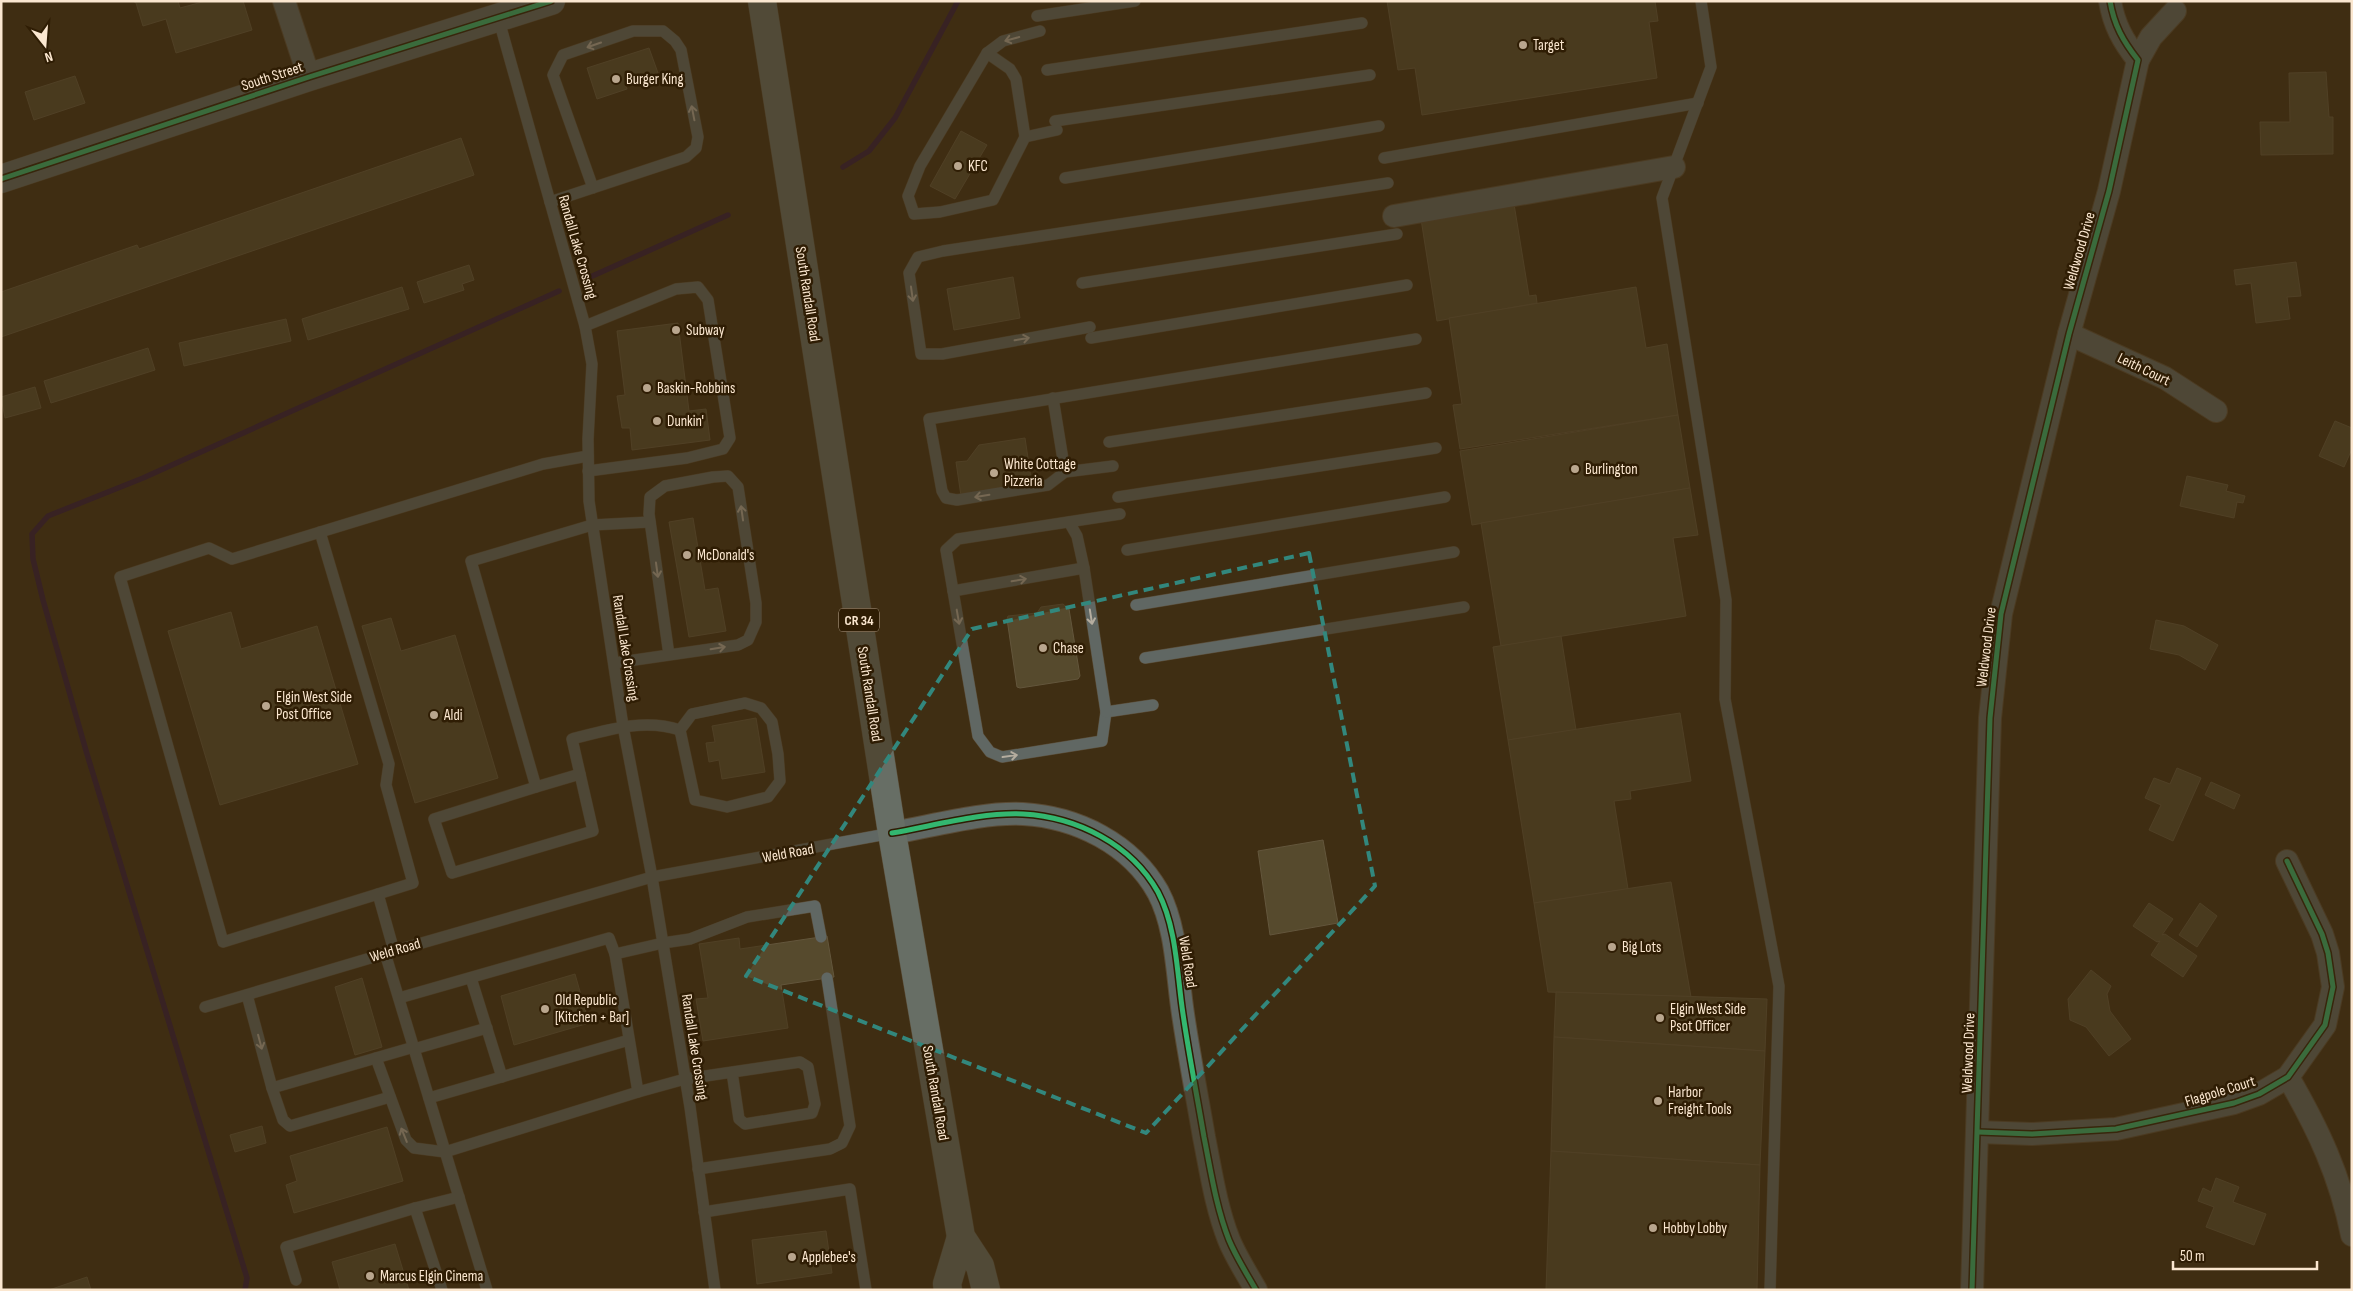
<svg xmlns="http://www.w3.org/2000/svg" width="2353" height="1291" viewBox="0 0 2353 1291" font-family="'Sofia Sans Condensed',sans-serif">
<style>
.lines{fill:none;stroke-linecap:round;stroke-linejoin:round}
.stream{stroke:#2f1439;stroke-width:5.5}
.building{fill:#564a2d;stroke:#63563c}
.service-casing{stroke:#5a4b35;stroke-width:12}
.minor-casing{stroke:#5a4b35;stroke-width:24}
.tertiary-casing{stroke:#5a4b35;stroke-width:29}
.primary-casing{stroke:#5a4b35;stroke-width:29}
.service{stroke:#606763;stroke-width:11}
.minor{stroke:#606763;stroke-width:22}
.tertiary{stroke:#606763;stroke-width:28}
.primary{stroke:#676e65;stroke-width:28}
.cycleway-casing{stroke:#2f1d04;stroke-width:8}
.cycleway{stroke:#33b770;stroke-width:5}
.oneway{stroke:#b5ad9f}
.marked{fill:none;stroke:#32877d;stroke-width:4;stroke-dasharray:10 6;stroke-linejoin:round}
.poi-dot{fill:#b9a68e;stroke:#2f1d04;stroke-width:2}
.labels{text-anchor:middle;stroke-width:5;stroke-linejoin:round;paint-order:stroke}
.shield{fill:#2f1d04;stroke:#beaa93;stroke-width:1}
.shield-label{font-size:14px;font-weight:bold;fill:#fbe7d0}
.poi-label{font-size:15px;fill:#fbe7d0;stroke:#2f1d04;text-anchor:start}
.street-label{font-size:15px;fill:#fbe7d0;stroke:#2f1d04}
</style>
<rect width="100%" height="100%" fill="#3f2e13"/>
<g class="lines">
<!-- stream -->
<g class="stream">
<path d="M843,167L869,151L895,118L958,1"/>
<path d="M588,278L728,215"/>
<path d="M245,1290L247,1278L87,754L43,600L33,559L32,534L48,516L143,478L559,291"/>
</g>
</g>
<!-- building -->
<g class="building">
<path d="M133,1H178L180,8L206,1H243L252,30L176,53L166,19L143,26L136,3Z"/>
<path d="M1387,1H1655L1658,21L1649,22L1657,78L1422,115L1415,68L1398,70Z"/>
<path d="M649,48L658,73L625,84L627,89L597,99L587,68Z"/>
<path d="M2326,72L2329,117H2333V154L2261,155L2260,122H2290L2289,73Z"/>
<path d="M75,76L85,103L34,120L25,92Z"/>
<path d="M961,131L987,145L955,199L930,186Z"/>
<path d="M461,138L474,175L1,337V292L137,245L139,249Z"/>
<path d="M1514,204L1529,296L1536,295L1537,303L1437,321L1421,219Z"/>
<path d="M2296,262L2301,296L2287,297L2290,319L2256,323L2251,283L2236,285L2234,270Z"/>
<path d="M469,265L474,280L462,284L464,290L424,303L417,282Z"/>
<path d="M1013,277L1020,318L954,330L947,289Z"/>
<path d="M402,287L409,309L308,340L302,319Z"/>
<path d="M1636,287L1646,348L1667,344L1678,415L1460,449L1453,405L1462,404L1449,318Z"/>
<path d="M286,319L291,341L184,366L179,343Z"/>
<path d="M678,323L689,411L706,409L710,440L632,450L630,428H622L617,396L625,395L617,331Z"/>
<path d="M148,348L155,370L51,403L44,381Z"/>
<path d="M35,387L41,408L5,418L1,397Z"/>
<path d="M1678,415L1690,488L1472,525L1460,451Z"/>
<path d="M2335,421L2352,428V449L2344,467L2319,456Z"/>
<path d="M1025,438L1032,485L961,496L956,462L967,461L979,445Z"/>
<path d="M2187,476L2228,485L2226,491L2245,496L2243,503L2237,502L2234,518L2180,506Z"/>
<path d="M1690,488L1698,535L1673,538L1686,616L1501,646L1481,523Z"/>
<path d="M693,518L705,590L718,588L726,631L689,637L669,522Z"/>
<path d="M1063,604L1069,609L1080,676L1078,679L1020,688L1017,687L1007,619L1008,616L1037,613L1041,607Z"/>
<path d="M231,612L241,649L317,626L358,764L220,805L168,631Z"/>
<path d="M391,618L401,651L455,635L498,778L415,803L362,626Z"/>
<path d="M2156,620L2184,626L2218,645L2205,670L2179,655L2150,649Z"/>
<path d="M1561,636L1576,730L1508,740L1493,647Z"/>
<path d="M1680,713L1691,781L1630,791L1631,799L1614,801L1628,889L1534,903L1508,740Z"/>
<path d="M756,718L765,772L722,779L719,760L709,762L706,743L715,742L712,726Z"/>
<path d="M2177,768L2201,778L2173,841L2149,830L2161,805L2145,798L2154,778L2170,784Z"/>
<path d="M2211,782L2240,795L2234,809L2205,795Z"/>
<path d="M1323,840L1338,923L1270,935L1258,851Z"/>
<path d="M1671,882L1691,997L1548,992L1534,903Z"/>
<path d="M2149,903L2173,919L2162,935L2165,934L2197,956L2183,977L2151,955L2160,941L2157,942L2133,926Z"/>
<path d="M2200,903L2217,916L2197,947L2179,935Z"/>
<path d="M827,936L834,977L781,985L788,1028L703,1041L696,999L708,998L699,944L739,938L740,949Z"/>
<path d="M2091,970L2111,986L2107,994L2110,1011L2131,1039L2109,1056L2086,1027L2070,1020L2068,999Z"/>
<path d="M575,974L589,1023L514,1045L501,996Z"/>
<path d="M362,978L382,1047L355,1055L335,987Z"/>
<path d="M1556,992L1767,999L1765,1051L1554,1037Z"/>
<path d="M1554,1037L1765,1051L1760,1165L1551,1151Z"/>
<path d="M262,1126L266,1143L235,1152L230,1135Z"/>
<path d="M387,1127L403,1181L294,1213L286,1185L297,1181L290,1156Z"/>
<path d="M1551,1151L1760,1165L1757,1290H1546Z"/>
<path d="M2216,1178L2239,1187L2233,1202L2266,1214L2254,1245L2206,1227L2214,1207L2198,1201L2203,1188L2211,1192Z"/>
<path d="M826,1231L832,1273L757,1284L752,1240Z"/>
<path d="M395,1244L409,1290H340L332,1262Z"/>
<path d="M87,1277L91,1290H49Z"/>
</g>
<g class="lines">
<defs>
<g id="service">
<path d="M1701,1L1711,67L1662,198L1726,600L1725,699L1779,986L1770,1290"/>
<path d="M1037,16L1135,1"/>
<path d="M498,17L585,326L592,364L588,439L589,501L623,726L652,877L690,1107L715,1290"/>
<path d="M1040,31L1003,41L987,53L920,166L908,196L914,214L940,212L993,200L1025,137L1057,130"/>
<path d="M987,53L1010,69L1016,79L1025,137"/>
<path d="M1047,70L1362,23"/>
<path d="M1055,121L1370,75"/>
<path d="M1384,158L1698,103"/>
<path d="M1065,178L1379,126"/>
<path d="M550,202L686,157L696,148L698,137L681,50L675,41L663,31H633L563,55L553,75L593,188"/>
<path d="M1082,283L1397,234"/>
<path d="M585,326L676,289L698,287L708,300L730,438L723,449L687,458L588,471"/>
<path d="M1090,327L942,354H921L909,273L918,257L943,251L1388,183"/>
<path d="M1091,338L1407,285"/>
<path d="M1053,398L1065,472"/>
<path d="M1109,442L1426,393"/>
<path d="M1113,466L1065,472L1048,485L957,500L946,498L942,491L929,419L1416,339"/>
<path d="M1118,497L1436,448"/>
<path d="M1120,514L958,539L946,550L978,736L990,752L1002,757L1102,741L1106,712L1153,705"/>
<path d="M650,522L592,525L471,561L536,787L434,819L452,873L593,831L572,739C607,730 644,718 680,730"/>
<path d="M320,532L389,764L386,785L413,883L378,894"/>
<path d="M1127,550L1445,497"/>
<path d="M1084,568L1106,712"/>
<path d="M953,591L1084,568L1077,536L1069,522"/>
<path d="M1136,605L1454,552"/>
<path d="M1145,658L1464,607"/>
<path d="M614,663L738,645L748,640L756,622V603L738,487L728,476L713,477L665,486L650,497L649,514L669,655"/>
<path d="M745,703L761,708L772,722L778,754L780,781L768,797L727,807L695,800L680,730L692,714Z"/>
<path d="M536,787L580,774"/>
<path d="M394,951L378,894L223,942L120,577L209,548L232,559L543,464L588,456"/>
<path d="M385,953L487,1290"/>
<path d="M471,978L502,1077"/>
<path d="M247,995L272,1088L414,1047"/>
<path d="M399,998L609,938L615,954"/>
<path d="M205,1007L394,951L652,877L892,833"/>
<path d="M414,1049L487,1028"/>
<path d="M376,1058L406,1140L414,1148L445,1152L638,1092"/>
<path d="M732,1072L739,1119L745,1124L812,1113L815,1104L808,1067L800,1062L685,1079L638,1092L615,954L663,943L690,939L747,917L815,906L821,937"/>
<path d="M272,1088L283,1120L290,1126L390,1097"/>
<path d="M429,1098L629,1040"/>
<path d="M698,1169L830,1149L842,1143L850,1126L827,978"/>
<path d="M704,1212L850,1189L866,1290"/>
<path d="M296,1280L286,1247L415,1208"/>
<path d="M442,1290L415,1208L459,1197"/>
</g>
<g id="minor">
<path d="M284,1L309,77"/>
<path d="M2138,60L2151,37L2175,11"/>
<path d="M1394,216L1674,167"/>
<path d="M2069,334L2165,378L2216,411"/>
<path d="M892,833C933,826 982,812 1023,814C1077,817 1131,844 1158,892C1177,928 1177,975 1183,1014C1189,1055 1197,1096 1204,1137C1211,1172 1216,1207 1229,1240C1236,1257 1247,1274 1256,1290"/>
<path d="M2288,1077C2318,1129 2340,1175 2352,1235"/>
<path d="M1978,1132L2032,1134L2116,1129L2234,1103L2259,1094L2288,1077L2325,1025L2333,987L2328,953L2322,934L2287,861"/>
<path d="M1972,1290L1990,718L2001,614L2069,334L2109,191L2138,60C2123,41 2114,25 2110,1"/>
</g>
<path id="tertiary" d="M1,179L309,77L551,1"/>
<g id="primary">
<path d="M762,1L892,833L961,1237L980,1266L986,1290"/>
<path d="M948,1290L947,1284L961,1237"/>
</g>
</defs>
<!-- service casing -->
<use href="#service" class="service-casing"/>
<!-- minor casing -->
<use href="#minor" class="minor-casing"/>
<!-- tertiary casing -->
<use href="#tertiary" class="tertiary-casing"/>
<!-- primary casing -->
<use href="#primary" class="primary-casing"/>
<!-- service -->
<use href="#service" class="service"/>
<!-- minor -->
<use href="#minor" class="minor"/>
<!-- tertiary -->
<use href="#tertiary" class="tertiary"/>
<!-- primary -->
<use href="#primary" class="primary"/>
<defs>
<g id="cycleway">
<path d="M1,179L309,77L551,1"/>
<path d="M892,833C933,826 982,812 1023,814C1077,817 1131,844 1158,892C1177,928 1177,975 1183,1014C1189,1055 1197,1096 1204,1137C1211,1172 1216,1207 1229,1240C1236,1257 1247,1274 1256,1290"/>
<path d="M1978,1132L2032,1134L2116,1129L2234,1103L2259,1094L2288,1077L2325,1025L2333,987L2328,953L2322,934L2287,861"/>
<path d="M1972,1290L1990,718L2001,614L2069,334L2109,191L2138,60C2123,41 2114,25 2110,1"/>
</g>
</defs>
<!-- cycleway casing -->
<use href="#cycleway" class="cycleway-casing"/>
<!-- cycleway -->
<use href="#cycleway" class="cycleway"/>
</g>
<!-- one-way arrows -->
<defs><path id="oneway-shaft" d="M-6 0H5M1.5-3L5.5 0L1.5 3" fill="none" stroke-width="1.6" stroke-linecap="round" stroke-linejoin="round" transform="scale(1.25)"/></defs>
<g class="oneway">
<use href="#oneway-shaft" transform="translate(1012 39) rotate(165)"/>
<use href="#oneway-shaft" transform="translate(594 45) rotate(161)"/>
<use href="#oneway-shaft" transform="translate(693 113) rotate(-101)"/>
<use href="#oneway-shaft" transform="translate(912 294) rotate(82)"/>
<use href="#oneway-shaft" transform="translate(1022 339) rotate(-10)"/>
<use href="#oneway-shaft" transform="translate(982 496) rotate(171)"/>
<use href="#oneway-shaft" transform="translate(742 513) rotate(-98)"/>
<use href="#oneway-shaft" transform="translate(657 570) rotate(82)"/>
<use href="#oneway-shaft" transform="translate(1019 580) rotate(-10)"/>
<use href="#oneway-shaft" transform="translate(958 617) rotate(80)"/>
<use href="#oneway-shaft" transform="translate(1091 617) rotate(81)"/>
<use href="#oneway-shaft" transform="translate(718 648) rotate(-9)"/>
<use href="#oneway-shaft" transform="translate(1010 756) rotate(-8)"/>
<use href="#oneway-shaft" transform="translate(260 1042) rotate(75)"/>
<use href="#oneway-shaft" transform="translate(404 1135) rotate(-112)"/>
</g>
<!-- marked area -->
<path d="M0 0H2353V1291H0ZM1309,553L1375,886L1146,1133L746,976L972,629Z" fill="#3f2e13" fill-opacity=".55" fill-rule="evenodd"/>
<path class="marked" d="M1309,553L1375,886L1146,1133L746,976L972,629Z"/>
<!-- markers -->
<g class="poi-dot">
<circle cx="1523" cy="45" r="5"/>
<circle cx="616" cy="79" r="5"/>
<circle cx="958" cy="166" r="5"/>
<circle cx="676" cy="330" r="5"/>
<circle cx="647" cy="388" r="5"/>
<circle cx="657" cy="421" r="5"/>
<circle cx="1575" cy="469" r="5"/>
<circle cx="994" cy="473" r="5"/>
<circle cx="687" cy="555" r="5"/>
<circle cx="1043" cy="648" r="5"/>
<circle cx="266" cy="706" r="5"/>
<circle cx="434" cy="715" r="5"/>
<circle cx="1612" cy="947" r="5"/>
<circle cx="545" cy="1009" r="5"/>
<circle cx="1660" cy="1018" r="5"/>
<circle cx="1658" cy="1101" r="5"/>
<circle cx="1653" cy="1228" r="5"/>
<circle cx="792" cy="1257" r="5"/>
<circle cx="370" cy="1276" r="5"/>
</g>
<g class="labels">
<!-- shield labels -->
<rect class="shield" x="839" y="608.5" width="40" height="23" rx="4"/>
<g class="shield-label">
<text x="859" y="625">CR 34</text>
</g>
<!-- poi labels -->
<g class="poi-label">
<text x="1533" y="50">Target</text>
<text x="626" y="84">Burger King</text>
<text x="968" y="171">KFC</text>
<text x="686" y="335">Subway</text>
<text x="657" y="393">Baskin-Robbins</text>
<text x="667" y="426">Dunkin'</text>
<text x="1004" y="469">White Cottage<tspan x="1004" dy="17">Pizzeria</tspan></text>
<text x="1585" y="474">Burlington</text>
<text x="697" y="560">McDonald's</text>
<text x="1053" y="653">Chase</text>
<text x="276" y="702">Elgin West Side<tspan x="276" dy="17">Post Office</tspan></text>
<text x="444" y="720">Aldi</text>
<text x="1622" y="952">Big Lots</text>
<text x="555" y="1005">Old Republic<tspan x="555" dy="17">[Kitchen + Bar]</tspan></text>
<text x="1670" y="1014">Elgin West Side<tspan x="1670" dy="17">Psot Officer</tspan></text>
<text x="1668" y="1097">Harbor<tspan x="1668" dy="17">Freight Tools</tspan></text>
<text x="1663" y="1233">Hobby Lobby</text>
<text x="802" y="1262">Applebee's</text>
<text x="380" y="1281">Marcus Elgin Cinema</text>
</g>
<!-- street labels -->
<g class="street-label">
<text transform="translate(272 76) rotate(-18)" y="5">South Street</text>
<text transform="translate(578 247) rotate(74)" y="5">Randall Lake Crossing</text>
<text transform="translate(2079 251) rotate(-74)" y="5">Weldwood Drive</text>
<text transform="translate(808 294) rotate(81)" y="5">South Randall Road</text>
<text transform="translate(2144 369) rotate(26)" y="5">Leith Court</text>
<text transform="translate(1986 647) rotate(-83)" y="5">Weldwood Drive</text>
<text transform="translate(626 648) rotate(81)" y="5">Randall Lake Crossing</text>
<text transform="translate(870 694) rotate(81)" y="5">South Randall Road</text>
<text transform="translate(788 853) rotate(-10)" y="5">Weld Road</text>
<text transform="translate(395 950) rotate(-16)" y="5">Weld Road</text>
<text transform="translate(1188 962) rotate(81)" y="5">Weld Road</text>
<text transform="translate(695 1047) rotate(81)" y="5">Randall Lake Crossing</text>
<text transform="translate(1968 1053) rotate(-88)" y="5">Weldwood Drive</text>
<text transform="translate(2220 1091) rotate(-17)" y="5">Flagpole Court</text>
<text transform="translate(936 1093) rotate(80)" y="5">South Randall Road</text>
</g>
</g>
<!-- border -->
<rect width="2353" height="1291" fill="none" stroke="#fbe7d0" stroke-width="5"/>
<!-- north arrow -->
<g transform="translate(45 45) rotate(163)" stroke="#2f1d04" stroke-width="4" paint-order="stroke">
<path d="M0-4L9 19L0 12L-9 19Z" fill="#fbe7d0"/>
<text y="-8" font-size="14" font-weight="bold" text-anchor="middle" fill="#fbe7d0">N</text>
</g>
<!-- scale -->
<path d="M2173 1261v8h144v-8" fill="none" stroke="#fbe7d0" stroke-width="2.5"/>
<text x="2180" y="1261" font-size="15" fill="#fbe7d0" stroke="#2f1d04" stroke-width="4" paint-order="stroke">50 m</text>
</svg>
